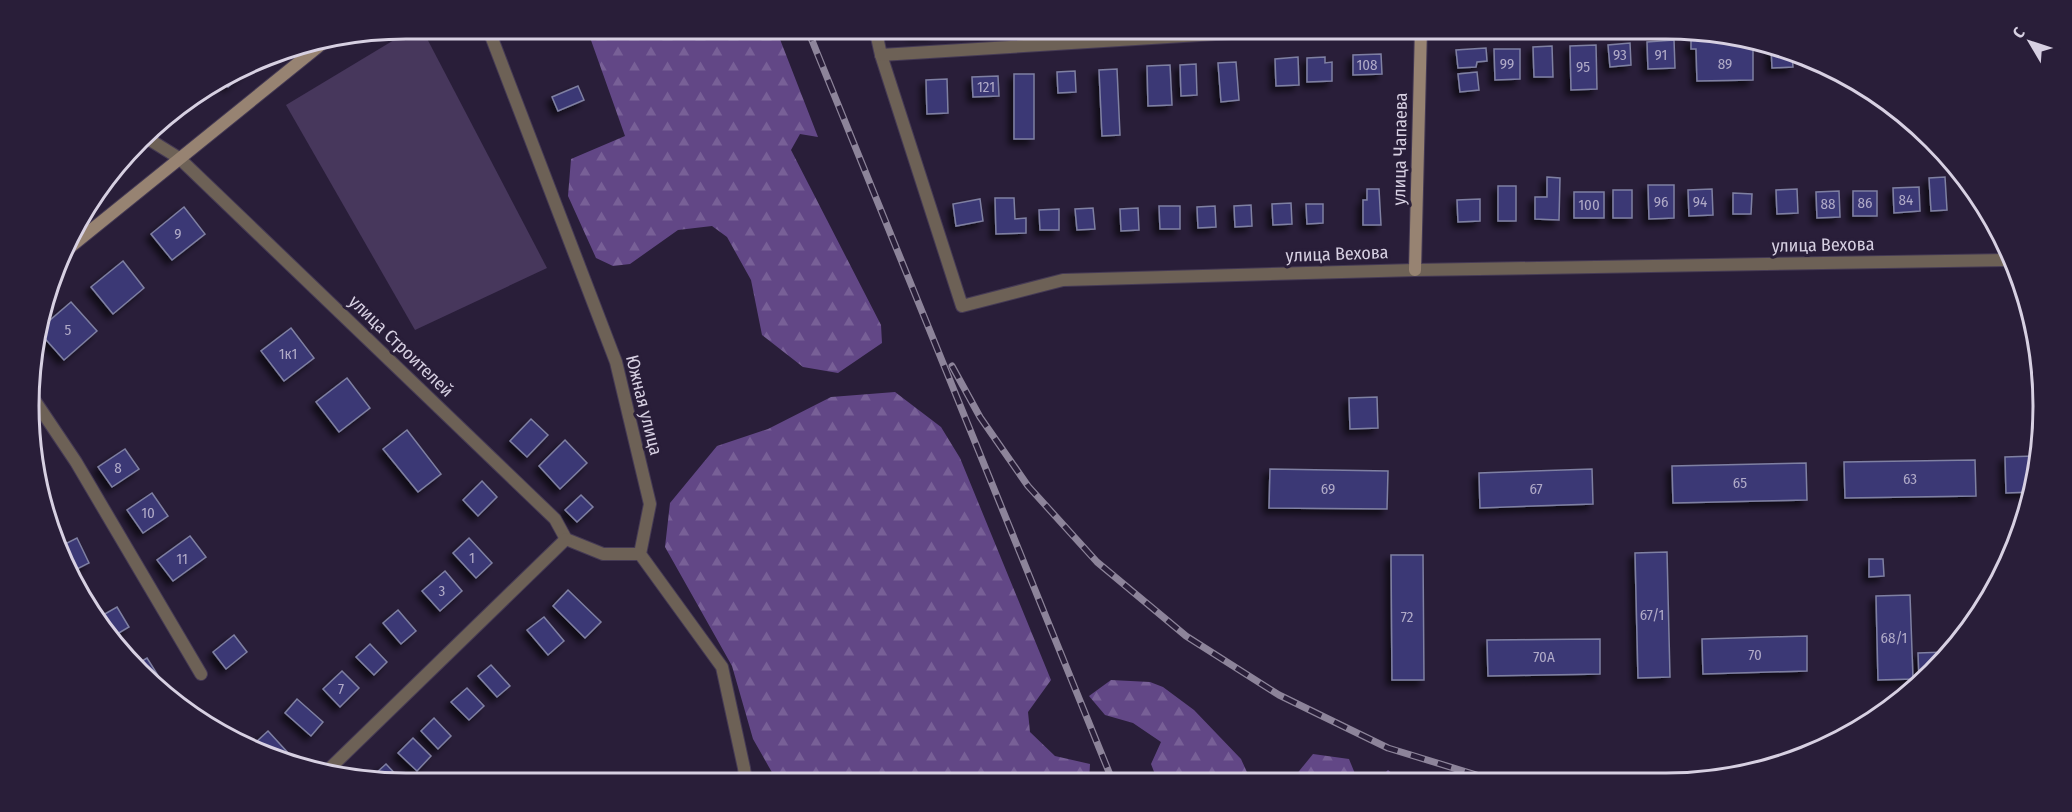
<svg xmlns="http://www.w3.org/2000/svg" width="2072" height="812" viewBox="0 0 2072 812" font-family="'Fira Sans Condensed',sans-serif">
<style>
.forest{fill:url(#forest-firs)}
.green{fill:#47375c}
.building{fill:#3a3775;stroke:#7f80a2;stroke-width:1.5;filter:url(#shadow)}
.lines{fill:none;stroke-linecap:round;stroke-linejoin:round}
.street-casing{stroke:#453a54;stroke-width:14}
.secondary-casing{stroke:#453a54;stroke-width:14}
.street{stroke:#6d6156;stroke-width:12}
.secondary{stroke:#978372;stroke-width:12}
.rail-casing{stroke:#8d849a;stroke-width:7}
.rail{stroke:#291e39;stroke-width:4.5;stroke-dasharray:14;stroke-linecap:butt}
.labels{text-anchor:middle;stroke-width:6;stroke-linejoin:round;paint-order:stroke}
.number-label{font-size:15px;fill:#b0aac7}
.street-label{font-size:18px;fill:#d7d0e2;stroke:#291e39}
.rim{fill:none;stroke:#d7d0e2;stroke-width:3}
</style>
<defs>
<pattern id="forest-firs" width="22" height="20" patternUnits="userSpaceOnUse" patternTransform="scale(1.5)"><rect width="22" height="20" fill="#624786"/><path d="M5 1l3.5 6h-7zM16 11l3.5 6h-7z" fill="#786097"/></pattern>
<filter id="shadow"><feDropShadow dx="-5" dy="5" stdDeviation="3" flood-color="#0009"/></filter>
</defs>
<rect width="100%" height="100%" fill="#291e39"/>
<!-- forest -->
<g class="forest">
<path d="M587,29H776L818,137L800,134L791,150L881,325L882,343L838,373L803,367L762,335L751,280L727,237L712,226L678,230L630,264L613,266L596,258L568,196L571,159L625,136Z"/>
<path d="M895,392L941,427L960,458L1051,680L1028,712L1030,732L1055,756L1090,764L1089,782L778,783L753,739L732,666L665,547L670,503L717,446L768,429L831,397Z"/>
<path d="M1111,680L1150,682L1163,687L1194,710L1241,759L1251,781L1158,782L1151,764L1161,742L1133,723L1105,715L1089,696Z"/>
<path d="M1313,754L1349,759L1358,781H1291Z"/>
<path d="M1388,770L1401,781H1377Z"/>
</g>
<!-- green -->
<path class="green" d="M414,28L422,29L547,268L415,330L286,105Z"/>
<!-- building -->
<g class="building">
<rect x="912" y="28" width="22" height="6"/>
<path d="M1746,39L1753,40V80L1697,81L1696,49H1691V40Z"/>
<path d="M1674,40L1675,68L1648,69L1647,42Z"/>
<path d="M1630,43L1631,65L1610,67L1608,45Z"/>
<path d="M1596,45L1597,89L1571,90L1570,46Z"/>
<path d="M1771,45L1792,55L1793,67L1772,68Z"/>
<path d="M1552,46L1553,77H1534L1533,47Z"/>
<path d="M1486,48L1487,61L1477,62L1476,67L1458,68L1456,50Z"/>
<path d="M1494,49H1520V79L1495,80Z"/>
<path d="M1381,54L1382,74L1353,75V55Z"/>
<path d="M1298,57L1299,85L1276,86L1275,59Z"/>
<path d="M1325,57V63L1332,62V81L1307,82V58Z"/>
<path d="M1236,62L1239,100L1221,102L1218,63Z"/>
<path d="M1196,64L1197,95L1181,96L1180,65Z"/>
<path d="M1170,65L1172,105L1148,106L1147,66Z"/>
<path d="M248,69L228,87L224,83Z"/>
<path d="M1117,69L1120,135L1102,136L1099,70Z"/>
<path d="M1075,71L1076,92L1058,93L1057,72Z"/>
<path d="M1477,72L1479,90L1460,92L1458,74Z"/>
<rect x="1014" y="74" width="20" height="65"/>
<path d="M998,76L999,96L973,97L972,77Z"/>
<path d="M947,79L948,113L927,114L926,80Z"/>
<path d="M578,86L584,100L558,111L552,97Z"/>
<path d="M1547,177L1560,178L1559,220L1535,219V197H1547Z"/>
<path d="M1945,177L1947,210L1931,211L1929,178Z"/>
<path d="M1648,185H1674V218L1649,219Z"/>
<rect x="1498" y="186" width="18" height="35"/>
<path d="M1919,187L1920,211L1894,213L1893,188Z"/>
<path d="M1367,189H1379L1381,225H1363V200H1367Z"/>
<path d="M1712,189L1713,215L1689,216L1688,190Z"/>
<path d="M1797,189L1798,213L1777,214L1776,190Z"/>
<rect x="1613" y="190" width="19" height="28"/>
<path d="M1839,191L1840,217L1817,218L1816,192Z"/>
<rect x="1853" y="191" width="24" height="25"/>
<rect x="1574" y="192" width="30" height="26"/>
<path d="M1733,193L1752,194L1751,214H1733Z"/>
<path d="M995,198H1014L1015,219L1026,218V233L996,234Z"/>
<path d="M980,199L983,221L956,226L953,204Z"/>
<path d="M1480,199V221L1458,222L1457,200Z"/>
<path d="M1291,203L1292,224L1273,225L1272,204Z"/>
<path d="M1306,204H1323V223L1307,224Z"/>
<path d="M1251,205L1252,226L1235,227L1234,206Z"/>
<path d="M1159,206H1180V229H1160Z"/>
<path d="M1215,206L1216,227L1198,228L1197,207Z"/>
<path d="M184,207L205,234L172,260L151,234Z"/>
<path d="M1093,208L1095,229L1077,230L1075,209Z"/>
<path d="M1138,208L1139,230L1121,231L1120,209Z"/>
<path d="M1059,209V230H1040L1039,210Z"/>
<path d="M123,261L144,288L113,314L91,287Z"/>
<path d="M71,302L97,331L64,360L40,333L41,328Z"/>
<path d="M291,328L314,358L284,381L261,351Z"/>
<path d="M347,378L370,408L339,432L316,402Z"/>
<path d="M1377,397L1378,428L1350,429L1349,398Z"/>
<path d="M531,419L548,435L527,457L510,441Z"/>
<path d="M407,430L441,474L418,492L383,449Z"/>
<path d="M565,440L587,463L560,489L539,466Z"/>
<path d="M125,449L139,469L112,487L98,467Z"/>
<path d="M2034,456L2031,492L2006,493L2005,457Z"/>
<path d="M1975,460L1976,496L1845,498L1844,462Z"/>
<path d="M1806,463L1807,500L1673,503L1672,466Z"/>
<path d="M1270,469L1388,471L1387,509L1269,508Z"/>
<path d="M1592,469L1593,504L1480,508L1479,473Z"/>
<path d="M482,481L497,497L478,516L463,500Z"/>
<path d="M152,493L168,516L143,533L127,510Z"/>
<path d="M581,495L593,507L577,522L565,510Z"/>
<path d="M190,536L206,557L173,581L157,560Z"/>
<path d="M77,538L89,563L73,571L63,545Z"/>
<path d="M469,538L492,563L476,578L453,553Z"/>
<path d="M1667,552L1670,677L1638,678L1635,553Z"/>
<path d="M1391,555H1423L1424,680H1392Z"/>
<path d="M1869,559H1883L1884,576L1869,577Z"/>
<path d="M445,571L462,591L440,611L422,591Z"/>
<path d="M568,590L601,622L585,638L553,606Z"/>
<path d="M1910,595L1913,679L1878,680L1876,596Z"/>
<path d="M117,607L129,627L112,637L96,619Z"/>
<path d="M398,610L416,631L401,644L383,623Z"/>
<path d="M544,617L564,641L548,655L527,630Z"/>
<path d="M234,635L247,652L226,669L213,652Z"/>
<path d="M1807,636V671L1703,674L1702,639Z"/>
<path d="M1600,639V674L1488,676L1487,640Z"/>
<path d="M370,644L387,662L374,675L356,657Z"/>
<path d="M1946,652L1926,677H1919L1918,653Z"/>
<path d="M147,658L164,685L160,688L137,664Z"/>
<path d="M491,665L510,686L497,697L478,676Z"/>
<path d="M342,671L359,688L340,707L323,689Z"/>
<path d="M467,688L484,706L469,720L451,702Z"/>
<path d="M297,699L323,722L311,736L285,713Z"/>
<path d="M434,718L451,736L438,749L421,731Z"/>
<path d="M268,731L290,755L285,759L254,744Z"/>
<path d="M413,738L431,756L417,771L398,753Z"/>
<path d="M386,764L404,783L378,780L374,775Z"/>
<path d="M688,773L694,783H673Z"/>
</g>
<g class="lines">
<defs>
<g id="street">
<path d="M488,28L616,362L650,504L640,554L722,667L744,768L746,783"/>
<path d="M875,28L881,55L962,306L1063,280L1415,270L2007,260"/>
<path d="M881,55L1311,28"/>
<path d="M146,135L150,140L179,158L555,519L566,539L603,554H640"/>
<path d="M33,398L76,462L201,674"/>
<path d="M325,773L566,539"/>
</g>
<g id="secondary">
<path d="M69,248L324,42"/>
<path d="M1415,270L1421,28"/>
</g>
</defs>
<!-- street casing -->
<use href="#street" class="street-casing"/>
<!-- secondary casing -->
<use href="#secondary" class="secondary-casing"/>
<!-- street -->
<use href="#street" class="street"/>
<!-- secondary -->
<use href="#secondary" class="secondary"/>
<defs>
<g id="rail">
<path d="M807,28L1113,782"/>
<path d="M952,366L980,417L1028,486L1097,562L1186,636L1279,695L1388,748L1496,781"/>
</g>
</defs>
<!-- rail casing -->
<use href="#rail" class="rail-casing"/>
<!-- rail -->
<use href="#rail" class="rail"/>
</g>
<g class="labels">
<!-- number labels -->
<g class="number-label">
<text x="1620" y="60">93</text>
<text x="1661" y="60">91</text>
<text x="1507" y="69">99</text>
<text x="1725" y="69">89</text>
<text x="1367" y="70">108</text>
<text x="1583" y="72">95</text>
<text x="986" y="92">121</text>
<text x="1906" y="205">84</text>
<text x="1661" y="207">96</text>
<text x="1700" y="207">94</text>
<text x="1865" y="208">86</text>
<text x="1828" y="209">88</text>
<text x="1589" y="210">100</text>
<text x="178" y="239">9</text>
<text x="68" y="335">5</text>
<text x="288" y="359">1к1</text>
<text x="118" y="473">8</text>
<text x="1910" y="484">63</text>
<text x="1740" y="488">65</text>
<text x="1328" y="494">69</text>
<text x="1536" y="494">67</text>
<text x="148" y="518">10</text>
<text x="472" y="563">1</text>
<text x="182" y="564">11</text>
<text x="442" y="596">3</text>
<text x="1652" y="620">67/1</text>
<text x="1407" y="622">72</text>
<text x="1894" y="643">68/1</text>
<text x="1755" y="660">70</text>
<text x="1544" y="662">70А</text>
<text x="341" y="694">7</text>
</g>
<!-- street labels -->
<g class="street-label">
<text transform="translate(1400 149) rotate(-89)" y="6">улица Чапаева</text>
<text transform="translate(1823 245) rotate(-1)" y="6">улица Вехова</text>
<text transform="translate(1337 254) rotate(-2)" y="6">улица Вехова</text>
<text transform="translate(401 346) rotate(44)" y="6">улица Строителей</text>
<text transform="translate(644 405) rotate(76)" y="6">Южная улица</text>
</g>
</g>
<!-- crop -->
<path d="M0 0H2072V812H0ZM406 39H1666A367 367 0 0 1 2033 406V406A367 367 0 0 1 1666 773H406A367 367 0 0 1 39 406V406A367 367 0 0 1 406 39Z" fill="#291e39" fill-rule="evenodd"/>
<path class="rim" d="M406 39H1666A367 367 0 0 1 2033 406V406A367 367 0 0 1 1666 773H406A367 367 0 0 1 39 406V406A367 367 0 0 1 406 39Z"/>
<!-- north arrow -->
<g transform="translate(2030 42) rotate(309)" stroke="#291e39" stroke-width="4.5" paint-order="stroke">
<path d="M0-4.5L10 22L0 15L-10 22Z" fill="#d7d0e2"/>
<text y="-9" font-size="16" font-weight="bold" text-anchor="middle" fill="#d7d0e2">С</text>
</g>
</svg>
